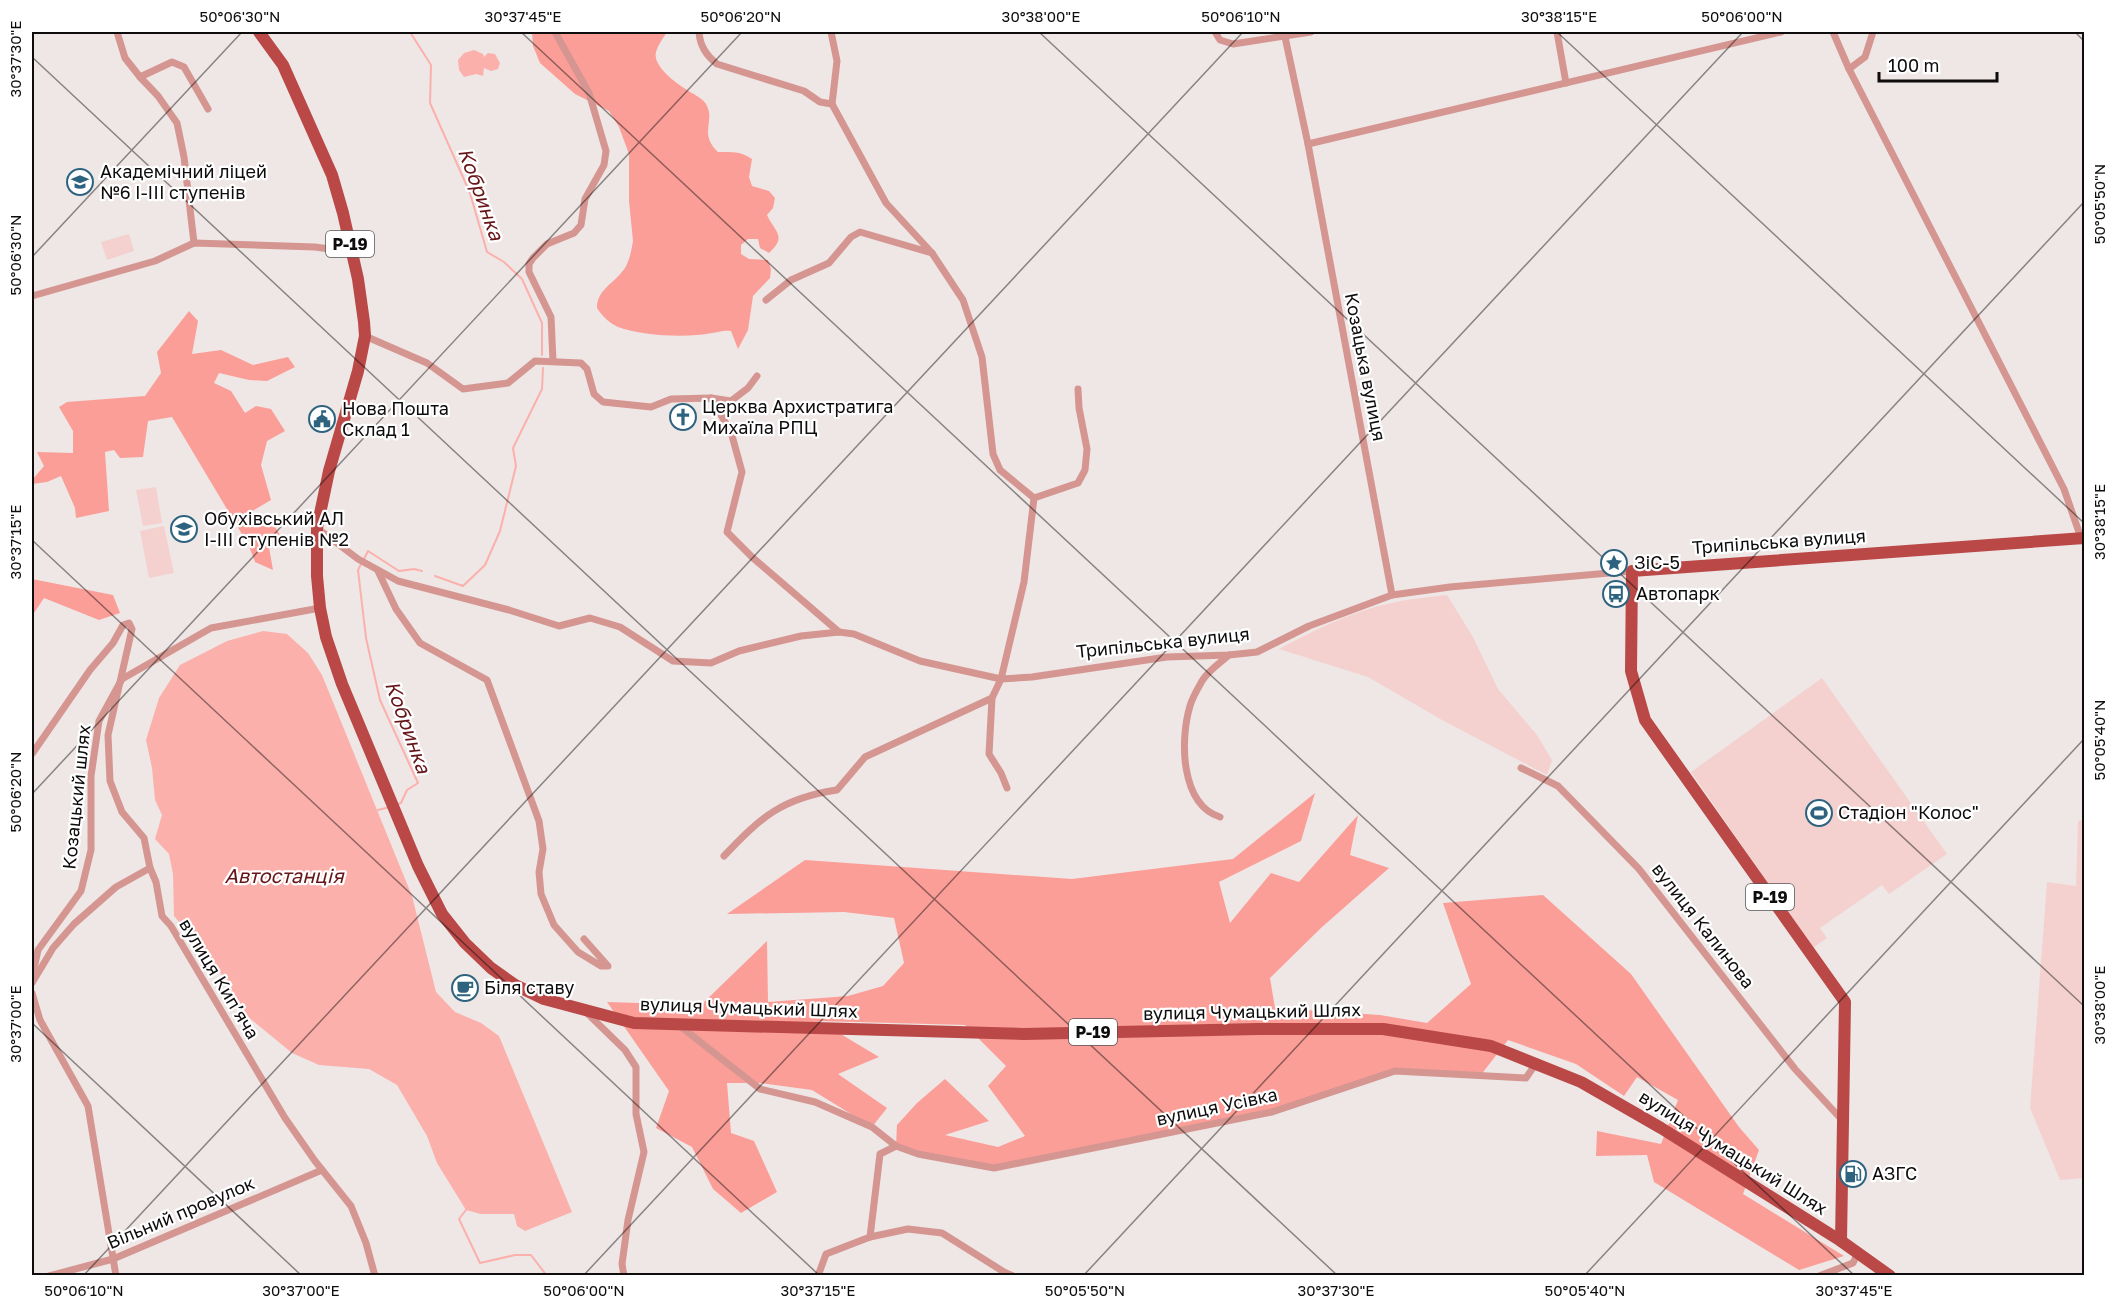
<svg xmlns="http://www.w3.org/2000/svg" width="2116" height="1307" viewBox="0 0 2116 1307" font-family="'Golos Text',sans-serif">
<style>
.green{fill:#f4d1ce}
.forest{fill:#fb9e98}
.water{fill:#fcb0ab}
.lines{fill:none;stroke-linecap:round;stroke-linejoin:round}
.stream{stroke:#fcb0ab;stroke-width:2}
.minor{stroke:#d59691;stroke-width:7}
.primary{stroke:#b94847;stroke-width:12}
.ticks{fill:none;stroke:#0e0c0c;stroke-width:1.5;stroke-opacity:0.45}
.labels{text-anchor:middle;stroke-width:4.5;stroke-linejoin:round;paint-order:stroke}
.shield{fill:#fff;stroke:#565555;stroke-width:1.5}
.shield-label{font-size:16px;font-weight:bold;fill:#0e0c0c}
.poi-label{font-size:18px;fill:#0e0c0c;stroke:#fff;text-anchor:start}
.street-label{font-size:18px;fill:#0e0c0c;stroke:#fff}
.water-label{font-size:20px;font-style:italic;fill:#661518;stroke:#fff}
.neatline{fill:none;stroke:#0e0c0c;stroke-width:2}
.ticks-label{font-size:15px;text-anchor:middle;fill:#0e0c0c}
</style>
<rect width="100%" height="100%" fill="#eee7e6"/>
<!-- green -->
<g class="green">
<path d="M129,234L134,251L107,260L101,242Z"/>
<path d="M156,487L162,523L143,526L136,490Z"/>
<path d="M164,526L174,573L149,578L140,531Z"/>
<path d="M1447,595L1473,637L1498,689L1537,735L1552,760L1547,775L1442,720L1368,677L1279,649C1318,628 1357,609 1401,601C1416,598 1432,597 1447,595Z"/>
<path d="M1822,678L1947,854L1889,894L1882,885L1820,928L1827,938L1813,948L1691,772Z"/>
<path d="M2084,820V1178L2060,1180L2030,1108L2047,882L2076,886L2078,821Z"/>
</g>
<!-- forest -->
<g class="forest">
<path d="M532,32H667C663,38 658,45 656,52C652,66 677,84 687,90C693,94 702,98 706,104C716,121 698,133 718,152C731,152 741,151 752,159L749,177L752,186L769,191L775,198L773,208L767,215C774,231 788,236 769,253L760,248L758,239H748L741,245V254L749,259L768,260L771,269L770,278L753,296L748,330L738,349L731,331C723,330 720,332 712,333C687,338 642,336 618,327C609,323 602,316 597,308C597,291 611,285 621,273C629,265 631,252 633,241L629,201V154L619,127L609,111L575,94L540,63L533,46Z"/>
<path d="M189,311L198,321L192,354L221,350L253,365L288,357L295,367L267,381L249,380L219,373L214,383L231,391L245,413L256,406L271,409L285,431L267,441L261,465L271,500L249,513L254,524L275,527L284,541L269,547L273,570L255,562L249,546L172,417L148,421L143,457L120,458L114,450L105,452L109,511L76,518L75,508L61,476L47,482L32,484V480L44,466L37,452L73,453V431L59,407L67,402L145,396L161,373L157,352Z"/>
<path d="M32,579L113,595L120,613L99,620L44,598L32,616Z"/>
<path d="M1315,793L1301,841L1219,882L1230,923L1271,873L1299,882L1358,815L1350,855L1389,868L1321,928L1270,978L1275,1008L1380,1015L1427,1023L1471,984L1443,903L1543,895L1631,974L1739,1127L1759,1150L1743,1194L1844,1256L1799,1270L1654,1182L1647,1155L1596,1156L1597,1131L1661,1144L1678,1100L1637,1077L1624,1096L1576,1064L1508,1040L1480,1076L1395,1071L1272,1112L994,1168L896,1146L897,1125L917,1103L945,1079L989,1121L945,1135L998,1147L1025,1136L988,1086L1006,1066L965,1025L819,1021L879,1057L838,1074L887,1108L872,1127L812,1090L761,1083H727L731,1133L754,1141L777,1192L741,1213L713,1189L692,1147L656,1128L669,1091L607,1002L701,1005L767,941L768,1002L848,996L883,986L904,963L894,918L844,912L727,914L805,860L1072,879L1233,859Z"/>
</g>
<!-- water -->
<g class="water">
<path d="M474,50L483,54L484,57L488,53L495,54L500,63L498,69L491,71L484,68L483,76L476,74L464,77L459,70L458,60L464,53Z"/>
<path d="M263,631L287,634L308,653L322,675L412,896L436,992L455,1012L481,1023L499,1036L572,1212L525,1231L517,1226L514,1214H481L466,1210L437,1163L427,1136L397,1085L369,1069L319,1065L292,1053L247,1016L215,964L174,916L173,874L169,854L155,839L162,815L155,800L152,768L146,740L159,698L180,665L227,641Z"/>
</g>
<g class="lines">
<!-- stream -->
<g class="stream">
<path d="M410,32L431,65L430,103L470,193L487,252L504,262L522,279L542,323V355"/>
<path d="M364,559L368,551L399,571L414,569L422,571"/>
<path d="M361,564L358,570L366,638L380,700L418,783L407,790L401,803L398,804"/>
<path d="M435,576L463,586L485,565L500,531L516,466L513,448L542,389L543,368"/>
<path d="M378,810L390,807"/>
<path d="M466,1210L459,1219L480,1263L515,1255H531L547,1276"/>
</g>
<!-- minor -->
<g class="minor">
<path d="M117,32L125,58L140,77"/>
<path d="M699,32C700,46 706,55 717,64L804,91L820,102L832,104"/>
<path d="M831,32L837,61L832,104L886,203L932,253L963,300L982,357L993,454L1000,470L1034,498L1024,582L1001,679L992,698"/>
<path d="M1215,32L1220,40L1233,44L1311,32"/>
<path d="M1557,32L1566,83"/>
<path d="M1833,32L1849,69L2064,489L2081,538"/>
<path d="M1285,37L1308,144L1392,595"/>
<path d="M1849,69L1865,57L1873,32"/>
<path d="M1308,144L1781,32"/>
<path d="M194,243L184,157L177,123L158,96L140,77L172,62L184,67L208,109"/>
<path d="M32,296L155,261L194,243L315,247L352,252"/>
<path d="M766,300L791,280L829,263L851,237L860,232L932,253"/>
<path d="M365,336L427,363L463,389L508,383L535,361L581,363L587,369L594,394L603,402L651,407L671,399L711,398L731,401L748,388L757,376"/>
<path d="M553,361L551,317L529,272V264L533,258L547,244L574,233L581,225L585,199L604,165L606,151L589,93L555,32"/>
<path d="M711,398L731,432L742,472L727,532L752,557L839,632"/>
<path d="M1034,498L1078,483L1085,470L1087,449L1079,408L1078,389"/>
<path d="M317,528L358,559L398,581L509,610L559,626L590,618L620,627L673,661L711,663L739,651L801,636L839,632L854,634L920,661L1001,679L1032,677L1167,657L1229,655L1257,652L1309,626L1392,595L1450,587L1632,571"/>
<path d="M378,571L396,609L420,643L487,680L539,821L543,849L539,872L541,894L554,925L578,952L601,966H608L584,939"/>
<path d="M32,754L90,670L113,643L123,625L129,623L132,629L108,735L110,781L122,812L144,838L150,868L156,882L162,916L171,926L285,1118L315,1161L351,1206L366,1243L375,1276"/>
<path d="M1521,768L1558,786L1639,869L1795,1069L1843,1121"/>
<path d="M1220,817C1180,804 1180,739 1190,706C1192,698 1198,688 1202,681C1208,671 1220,663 1229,655"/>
<path d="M724,856C761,817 782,798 837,790L865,757L992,698L989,754L1001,773L1007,788"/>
<path d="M32,978L38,950L81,891L91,850V776L99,721L122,679L211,628L320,608"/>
<path d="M32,983L53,948L74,924L116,887L150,868"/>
<path d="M32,993L40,1020L88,1106L116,1276"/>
<path d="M588,1014L625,1050L636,1067V1114L644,1152L628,1220L622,1264L624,1276"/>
<path d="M680,1026L760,1089L815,1102L872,1127L896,1146L918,1154L994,1168L1272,1112L1395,1071L1526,1078L1537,1062"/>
<path d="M870,1237L908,1229L942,1233L1004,1272L1013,1276"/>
<path d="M49,1276L113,1259L322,1170"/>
<path d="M818,1276L826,1254L870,1237L880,1154L896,1146"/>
<path d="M1819,1276L1853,1263L1858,1253"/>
</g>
<!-- primary -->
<g class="primary">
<path d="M259,32L283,65L332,175L343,213L358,279L364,322L365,336L358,371L329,471L317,528V576L320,608L326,637L342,684L418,866L442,914L465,943L491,968L515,985L544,999L634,1023L1024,1034L1258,1029H1383L1491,1046L1581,1082L1661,1128L1841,1241L1890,1276"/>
<path d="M1841,1241L1845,1002L1645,720L1631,671L1632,571L2084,538"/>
</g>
</g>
<!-- ticks -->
<path class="ticks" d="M521,32L1855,1276M1039,32L2084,1006M1557,32L2084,523M2075,32L2084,41M32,57L1338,1276M32,257L242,32M32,540L820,1276M32,794L742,32M32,1023L302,1276M83,1276L1243,32M583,1276L1743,32M1083,1276L2084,202M1584,1276L2084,739M2084,1276V1275"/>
<!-- icons -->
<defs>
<symbol id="school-ring" viewBox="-11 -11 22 22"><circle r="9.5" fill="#fff" stroke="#2e637f" stroke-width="1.5"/><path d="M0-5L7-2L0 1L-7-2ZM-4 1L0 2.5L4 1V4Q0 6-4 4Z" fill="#2e637f"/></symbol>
<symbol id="church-ring" viewBox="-11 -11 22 22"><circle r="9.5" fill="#fff" stroke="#2e637f" stroke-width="1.5"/><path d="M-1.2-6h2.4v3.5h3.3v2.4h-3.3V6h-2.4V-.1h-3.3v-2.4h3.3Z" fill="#2e637f"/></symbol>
<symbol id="civic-ring" viewBox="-11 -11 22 22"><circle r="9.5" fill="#fff" stroke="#2e637f" stroke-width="1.5"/><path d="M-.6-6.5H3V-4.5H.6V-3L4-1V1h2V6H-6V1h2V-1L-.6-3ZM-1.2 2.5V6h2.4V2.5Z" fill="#2e637f"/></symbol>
<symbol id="sight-ring" viewBox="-11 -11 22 22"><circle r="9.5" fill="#fff" stroke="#2e637f" stroke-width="1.5"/><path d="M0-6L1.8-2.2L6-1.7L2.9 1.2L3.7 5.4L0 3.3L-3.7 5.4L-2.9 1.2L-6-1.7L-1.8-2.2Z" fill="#2e637f"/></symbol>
<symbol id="bus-ring" viewBox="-11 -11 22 22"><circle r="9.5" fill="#fff" stroke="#2e637f" stroke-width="1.5"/><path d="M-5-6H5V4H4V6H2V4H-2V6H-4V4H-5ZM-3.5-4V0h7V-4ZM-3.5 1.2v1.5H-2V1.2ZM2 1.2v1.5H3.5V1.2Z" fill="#2e637f"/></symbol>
<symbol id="stadium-ring" viewBox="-11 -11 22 22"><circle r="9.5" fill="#fff" stroke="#2e637f" stroke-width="1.5"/><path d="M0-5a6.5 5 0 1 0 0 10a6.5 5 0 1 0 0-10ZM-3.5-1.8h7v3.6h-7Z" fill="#2e637f"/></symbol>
<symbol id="cafe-ring" viewBox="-11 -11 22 22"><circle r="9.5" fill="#fff" stroke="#2e637f" stroke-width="1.5"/><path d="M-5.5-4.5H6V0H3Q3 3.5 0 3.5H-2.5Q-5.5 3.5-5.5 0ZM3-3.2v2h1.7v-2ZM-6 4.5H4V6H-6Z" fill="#2e637f"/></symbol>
<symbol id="fuel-ring" viewBox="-11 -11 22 22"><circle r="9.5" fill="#fff" stroke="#2e637f" stroke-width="1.5"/><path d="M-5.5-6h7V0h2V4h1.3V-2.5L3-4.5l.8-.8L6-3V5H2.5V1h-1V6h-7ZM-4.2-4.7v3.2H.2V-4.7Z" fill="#2e637f"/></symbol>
</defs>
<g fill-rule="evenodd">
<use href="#school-ring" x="65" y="167" width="30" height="30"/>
<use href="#church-ring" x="668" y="402" width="30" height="30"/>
<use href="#civic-ring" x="307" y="404" width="30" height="30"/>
<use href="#school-ring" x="169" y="514" width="30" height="30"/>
<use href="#sight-ring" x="1599" y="548" width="30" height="30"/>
<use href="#bus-ring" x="1601" y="579" width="30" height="30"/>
<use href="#stadium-ring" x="1804" y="798" width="30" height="30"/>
<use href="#cafe-ring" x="450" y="973" width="30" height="30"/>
<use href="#fuel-ring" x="1838" y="1159" width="30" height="30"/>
</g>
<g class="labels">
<!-- shield labels -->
<g class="shield">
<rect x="326" y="231" width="48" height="26" rx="4.5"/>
<rect x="1746" y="884" width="48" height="26" rx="4.5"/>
<rect x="1069" y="1019" width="48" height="26" rx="4.5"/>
</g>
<g class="shield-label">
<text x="350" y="250">Р-19</text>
<text x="1770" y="903">Р-19</text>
<text x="1093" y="1038">Р-19</text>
</g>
<!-- poi labels -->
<g class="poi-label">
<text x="100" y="178">Академічний ліцей<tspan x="100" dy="21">№6 І-ІІІ ступенів</tspan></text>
<text x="702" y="413">Церква Архистратига<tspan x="702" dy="21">Михаїла РПЦ</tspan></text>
<text x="342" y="415">Нова Пошта<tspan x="342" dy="21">Склад 1</tspan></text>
<text x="204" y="525">Обухівський АЛ<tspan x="204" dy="21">І-ІІІ ступенів №2</tspan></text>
<text x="1634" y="569">ЗіС-5</text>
<text x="1636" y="600">Автопарк</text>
<text x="1838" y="819">Стадіон "Колос"</text>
<text x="484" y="994">Біля ставу</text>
<text x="1872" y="1180">АЗГС</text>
</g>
<!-- street labels -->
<g class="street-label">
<text transform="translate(1365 367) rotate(79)" y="6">Козацька вулиця</text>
<text transform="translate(1779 542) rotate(-4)" y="6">Трипільська вулиця</text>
<text transform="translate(1163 643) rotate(-6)" y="6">Трипільська вулиця</text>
<text transform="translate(77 797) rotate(-84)" y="6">Козацький шлях</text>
<text transform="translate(1703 926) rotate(52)" y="6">вулиця Калинова</text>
<text transform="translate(219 979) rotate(59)" y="6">вулиця Кипʼяча</text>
<text transform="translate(749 1008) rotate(2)" y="6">вулиця Чумацький Шлях</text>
<text transform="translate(1252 1012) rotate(-1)" y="6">вулиця Чумацький Шлях</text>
<text transform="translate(1217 1107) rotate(-12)" y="6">вулиця Усівка</text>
<text transform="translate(1733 1153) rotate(32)" y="6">вулиця Чумацький Шлях</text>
<text transform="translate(181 1213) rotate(-23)" y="6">Вільний провулок</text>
</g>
<!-- water labels -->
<g class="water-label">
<text transform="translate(481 194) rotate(70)" y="7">Кобринка</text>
<text transform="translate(408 727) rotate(70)" y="7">Кобринка</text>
<text x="284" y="883">Автостанція</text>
</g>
</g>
<!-- border -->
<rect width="2116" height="1307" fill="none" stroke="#ffffff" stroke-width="66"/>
<!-- scale -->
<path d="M1879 72v9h118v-9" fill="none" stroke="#0e0c0c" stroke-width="3"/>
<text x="1888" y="72" font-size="18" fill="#0e0c0c" stroke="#ffffff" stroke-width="4.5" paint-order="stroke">100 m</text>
<rect x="33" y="33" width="2050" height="1241" class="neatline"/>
<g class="ticks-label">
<text x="240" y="22">50°06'30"N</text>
<text x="523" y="22">30°37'45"E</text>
<text x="741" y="22">50°06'20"N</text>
<text x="1041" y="22">30°38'00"E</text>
<text x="1241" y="22">50°06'10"N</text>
<text x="1559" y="22">30°38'15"E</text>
<text x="1742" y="22">50°06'00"N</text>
<text transform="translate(16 59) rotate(-90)" y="5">30°37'30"E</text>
<text transform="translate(2100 204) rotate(-90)" y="5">50°05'50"N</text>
<text transform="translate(16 255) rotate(-90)" y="5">50°06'30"N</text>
<text transform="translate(2100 522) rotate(-90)" y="5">30°38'15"E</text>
<text transform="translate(16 542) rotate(-90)" y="5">30°37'15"E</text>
<text transform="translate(2100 740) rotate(-90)" y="5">50°05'40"N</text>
<text transform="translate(16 792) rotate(-90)" y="5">50°06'20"N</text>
<text transform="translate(2100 1005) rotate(-90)" y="5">30°38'00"E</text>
<text transform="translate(16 1024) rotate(-90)" y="5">30°37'00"E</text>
<text x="84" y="1296">50°06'10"N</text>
<text x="301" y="1296">30°37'00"E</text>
<text x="584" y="1296">50°06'00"N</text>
<text x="818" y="1296">30°37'15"E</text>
<text x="1085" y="1296">50°05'50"N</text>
<text x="1336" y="1296">30°37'30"E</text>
<text x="1585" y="1296">50°05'40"N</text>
<text x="1854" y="1296">30°37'45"E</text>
</g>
</svg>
